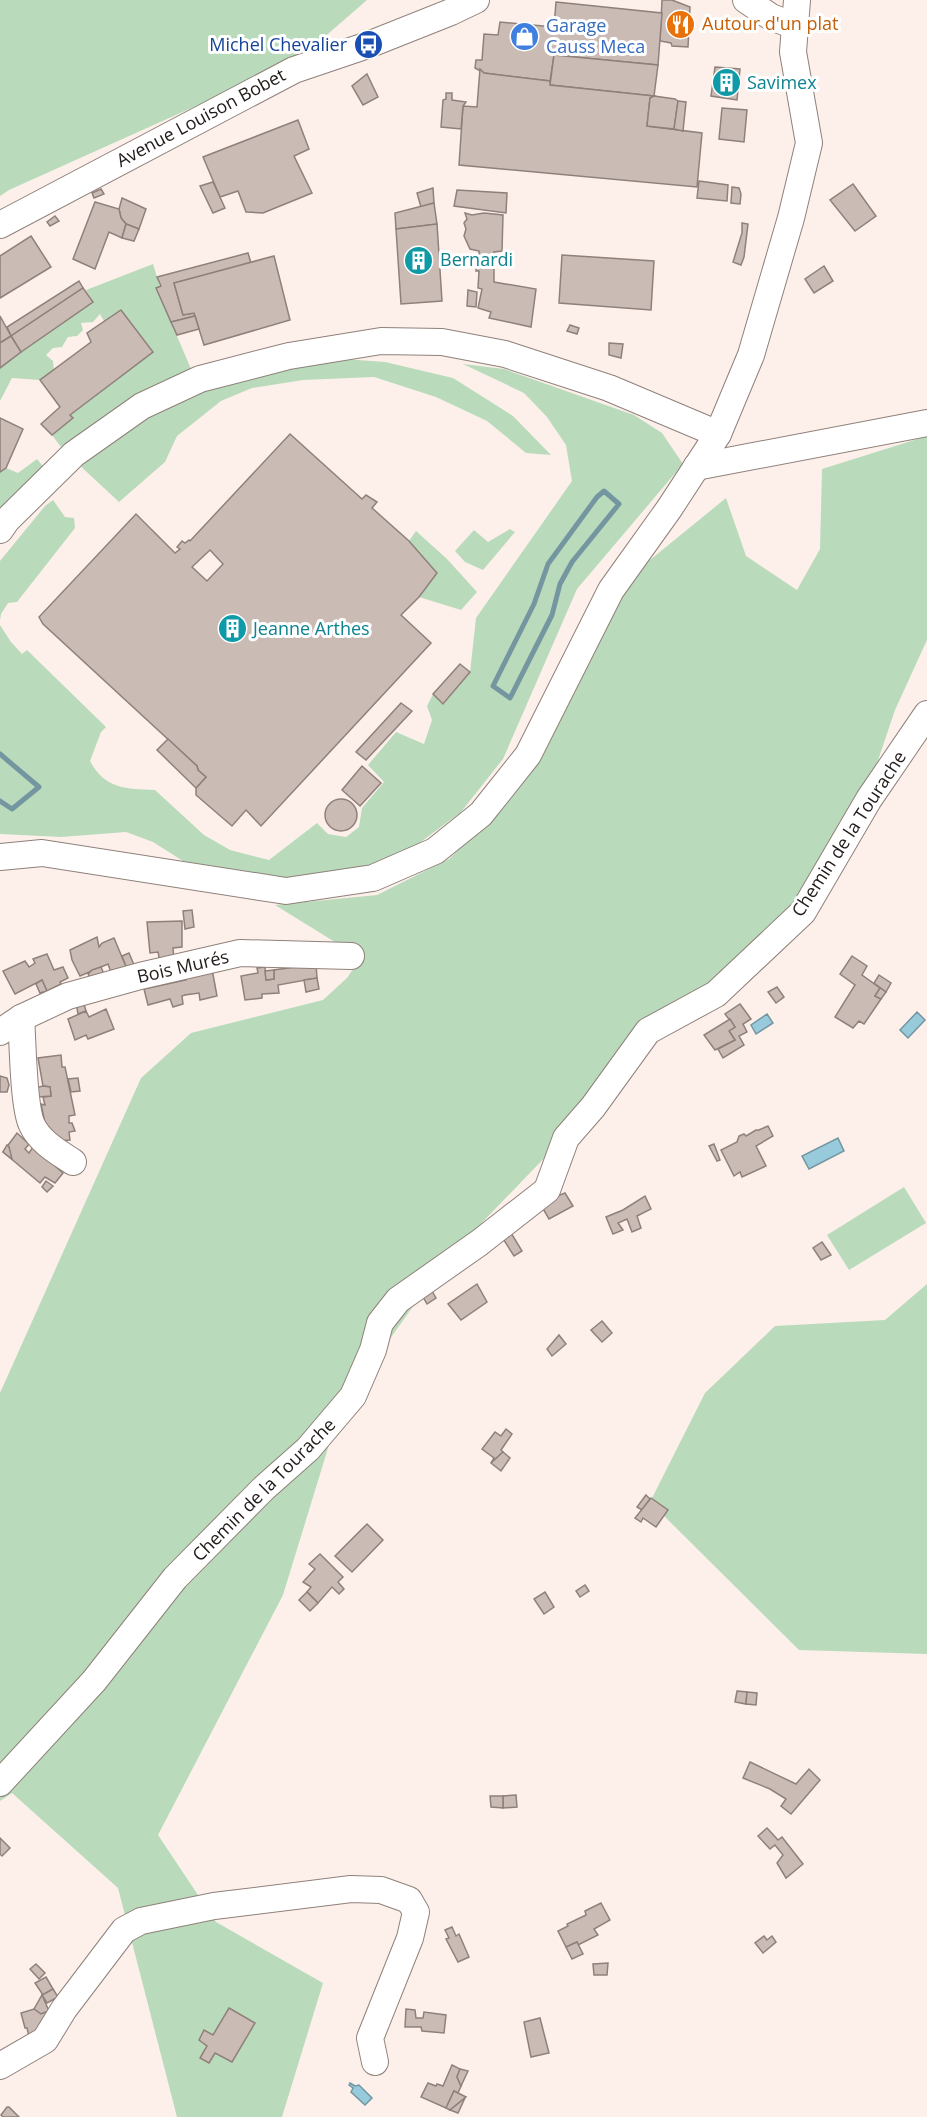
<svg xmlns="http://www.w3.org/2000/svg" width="927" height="2117" viewBox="0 0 927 2117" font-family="'Open Sans',sans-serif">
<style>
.green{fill:#b9dbbb}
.water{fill:#97cada;stroke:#7496a0;stroke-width:1.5}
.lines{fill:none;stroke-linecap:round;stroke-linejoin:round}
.stream{stroke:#7496a0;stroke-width:5}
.building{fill:#cbbbb5;stroke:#8f807b;stroke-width:1.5;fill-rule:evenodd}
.minor-casing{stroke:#8f807a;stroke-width:28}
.minor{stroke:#fff;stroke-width:26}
.labels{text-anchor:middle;stroke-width:6;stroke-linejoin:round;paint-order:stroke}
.food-label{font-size:18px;fill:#c56008;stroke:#fff;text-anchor:start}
.shop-label{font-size:18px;fill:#366cbe;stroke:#fff;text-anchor:start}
.transit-label{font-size:18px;fill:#164399;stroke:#fff;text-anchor:end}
.culture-label{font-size:18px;fill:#0d838f;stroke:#fff;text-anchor:start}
.street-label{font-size:18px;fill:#211b19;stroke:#fff}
</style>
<rect width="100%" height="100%" fill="#fdf0eb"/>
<!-- green -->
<g class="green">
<path d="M0,0H367L298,60L9,190L0,196Z"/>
<path d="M153,264L171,322L191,369L164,381L61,447L52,435L72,418L70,415L153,352L121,310L104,321L100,314L93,322L81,323L83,330L77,336L68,337L62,347L53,348L46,355L53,361L54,370L40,380L12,378L0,401V366L93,302L86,290Z"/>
<path d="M316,357L385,362L453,378L513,416L551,455L526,453L487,421L436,397L374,377L303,380L252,388L221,401L177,436L165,462L119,502L75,461L144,413L214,382Z"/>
<path d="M463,364L504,369L634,415L662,433L683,464L577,589L503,759L461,812L410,850L351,874L291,878L225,875L183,861L153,842L126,832L61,837L0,834V625L11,642L22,654L27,650L106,727L101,732L90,761C105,789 126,789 155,790L204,835L230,850L269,860L317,823L328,834L346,837L359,827L362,808L384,782L368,765L396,732L424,744L432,720L427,706L433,694L444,704L470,672L476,618L572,481L566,445L547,417L524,393Z"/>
<path d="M927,436V640L895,710L864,802L811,893L695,997L551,1151L446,1260L340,1409L283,1595L158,1835L216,1922L323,1983L282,2117H177L118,1888L12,1793L0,1801V1393L141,1078L191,1033L323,1000L347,978L357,963L343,947L275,905L377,895L449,859L503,807L634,573L726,498L746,556L797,590L820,549L822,469Z"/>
<path d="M37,459L46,470L0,510V472L6,468L18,473Z"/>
<path d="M53,500L65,517L74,518L75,528L17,602L8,603L1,614L0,620V561L45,506Z"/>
<path d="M510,529L515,532L483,570L465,562L455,551L474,530L488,542Z"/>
<path d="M416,531L447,559L477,592L461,610L419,597L437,573L409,541Z"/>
<path d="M904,1187L926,1223L849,1270L827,1235Z"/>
<path d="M927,1284V1654L799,1650L650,1502L705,1393L775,1326L885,1320Z"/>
</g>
<!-- water -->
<g class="water">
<path d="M917,1012L925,1020L908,1038L900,1030Z"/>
<path d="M767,1014L773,1023L756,1034L751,1025Z"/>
<path d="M838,1138L844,1151L809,1169L802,1156Z"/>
<path d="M350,2083L355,2086L359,2085L372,2098L365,2105L351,2092L353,2088L349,2085Z"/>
</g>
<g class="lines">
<!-- stream -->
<g class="stream">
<path d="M604,491L619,504L572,562L560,584L552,615L510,698L493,686L534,604L548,564L597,497Z"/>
<path d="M0,754L39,787L12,809L0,801"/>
</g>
</g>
<!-- building -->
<g class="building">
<path d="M662,0H672L690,7L688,47L672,46L671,43L660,41Z"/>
<path d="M556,2L662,13L658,65L554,55L550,81L484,73L475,68L476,60H482L484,34L498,35L500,22L554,27Z"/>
<path d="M554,55L658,65L654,96L550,85Z"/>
<path d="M715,67L740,69L737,100L711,96Z"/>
<path d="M480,69L484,73L550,81V85L654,96L650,98L647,126L702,133L697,187L459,165L463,106L477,107Z"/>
<path d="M367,74L378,97L363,105L352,86Z"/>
<path d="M446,93H452V100L466,102L463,106L461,129L441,127L443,100L446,99Z"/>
<path d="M654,96L675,99L678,101L674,129L647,126L650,98Z"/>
<path d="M678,101L686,102L683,131L674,129Z"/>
<path d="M722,108L747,110L744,142L719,139Z"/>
<path d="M298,120L309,149L294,156L312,193L263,213L246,212L238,191L220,197L203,157Z"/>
<path d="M699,181L728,185L727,201L697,198Z"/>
<path d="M213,182L225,208L213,213L200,186Z"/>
<path d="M853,184L876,216L855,231L830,200Z"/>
<path d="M732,187L739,188L741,194L740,204L731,203Z"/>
<path d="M433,188L434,203L421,207L417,193Z"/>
<path d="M101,189L104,194L94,198L92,193Z"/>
<path d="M457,190L507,193L506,213L454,206Z"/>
<path d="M122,198L146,209L139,229L126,224L121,218L119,209Z"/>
<path d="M95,202L119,209L121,218L126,224L122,238L109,232L95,269L73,259Z"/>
<path d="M434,203L437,224L396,229L395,213Z"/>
<path d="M465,213L472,215L484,213L503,215L502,251L494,252V282L536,289L531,327L489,318L491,312L478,308L482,289L478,288L479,271H476V266L479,267V251L470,249L464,236L466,229L464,223L467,219Z"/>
<path d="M55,216L59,221L50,226L47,222Z"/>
<path d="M742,223L748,224L744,257L741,265L733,262L742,233Z"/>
<path d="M126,224L139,229L134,241L122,238Z"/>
<path d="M437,224L442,301L401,304L396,229Z"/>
<path d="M31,236L51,267L0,298V256Z"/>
<path d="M248,253L251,263L174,283L183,315L194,313L195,316L171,322L156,288L161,286L157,277Z"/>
<path d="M562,255L654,261L651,310L559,303Z"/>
<path d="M274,256L290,320L204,345L194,313L183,315L174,283Z"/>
<path d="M824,266L833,281L814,293L805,279Z"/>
<path d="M79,281L83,288L11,336L7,327Z"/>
<path d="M83,288L93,302L21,352L11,336Z"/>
<path d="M468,290L477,292L476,307L467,306Z"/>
<path d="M121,310L153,352L70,415L73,418L52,435L41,424L60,407L40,380L91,342L87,333Z"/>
<path d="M0,316L11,336L0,343Z"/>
<path d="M195,316L199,329L177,335L171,322Z"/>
<path d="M570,325L579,328L577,334L567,331Z"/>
<path d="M11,336L21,352L0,368V343Z"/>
<path d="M609,343L623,344L621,358L609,355Z"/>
<path d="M0,418L23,429L6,468L0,472Z"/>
<path d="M290,434L362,499L366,495L377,502L372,508L409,541L437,573L419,597L401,615L431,643L261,826L246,810L232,826L196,795V788L206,777L198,770L197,766L43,624L39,617L136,514L175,553L180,549L177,547L182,541L185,543L189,540L190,541ZM210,550L223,564L207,581L192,567Z"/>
<path d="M460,664L470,672L443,704L433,694Z"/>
<path d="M401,703L412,711L366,760L356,752Z"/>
<path d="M168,739L197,766L198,770L206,777L196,788L157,750Z"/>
<path d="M362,766L381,783L360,806L342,790Z"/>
<circle cx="341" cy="815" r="16"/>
<path d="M192,910L194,927L185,929L183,911Z"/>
<path d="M182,921V947L173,948L174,961L160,962L158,952L150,953L147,922Z"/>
<path d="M97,937L99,947L102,943L114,938L127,969L112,975L108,964L80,976L72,960L70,950Z"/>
<path d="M129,953L134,965L127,969L122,956Z"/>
<path d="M47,954L54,970L63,967L68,978L60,982L61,984L47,991L42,980L15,994L3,971L25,961L29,967L35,963L33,959Z"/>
<path d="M852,956L867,966L862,975L880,988L875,996L881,999L864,1024L859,1021L853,1028L835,1017L855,985L840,974Z"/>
<path d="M316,964L317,978L278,985L279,993L262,994V998L245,1000L241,976L258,973L257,968L265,967L266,980L274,979V970Z"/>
<path d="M101,967L106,979L93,983L88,974L92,970Z"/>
<path d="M212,969L217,996L200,1000L199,993L185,995L182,996L183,1004L173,1007L170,999L148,1005L144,989L186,980V976Z"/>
<path d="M274,970V979L266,980L265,971Z"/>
<path d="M879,975L891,983L886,992L874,983Z"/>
<path d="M317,978L319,989L306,992L304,980Z"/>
<path d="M42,980L47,991L40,993L36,984Z"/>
<path d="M777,987L784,997L776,1003L768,992Z"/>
<path d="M880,988L886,992L881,999L875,996Z"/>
<path d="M76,1002L84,1004L86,1011L78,1014Z"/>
<path d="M740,1004L751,1019L743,1024L747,1032L739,1036L744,1045L723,1058L718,1049L735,1040L729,1031L735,1027L725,1014Z"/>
<path d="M106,1009L114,1029L88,1039L86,1035L75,1040L68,1019L86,1011L89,1017Z"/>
<path d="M730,1019L735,1027L729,1031L735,1040L715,1050L704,1035Z"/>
<path d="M61,1055L62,1067H65L75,1115L69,1116V1123H72L75,1131L69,1132L70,1140L49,1142L41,1104L45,1105L43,1097L51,1096L50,1087L43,1086L38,1058Z"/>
<path d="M0,1076L7,1078L9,1085L7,1092H0Z"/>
<path d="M78,1078L80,1091L71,1092L68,1079Z"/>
<path d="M43,1086L50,1087L51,1096L38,1097L35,1088Z"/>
<path d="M768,1126L773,1136L756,1146L766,1166L742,1177L740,1172L734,1176L721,1150L737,1142L739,1136L744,1134L746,1136L756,1130H759Z"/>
<path d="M17,1133L29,1144L25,1149L29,1153L33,1147L63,1173L55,1183L45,1177L40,1183L3,1152Z"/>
<path d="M714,1144L720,1160L717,1161L709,1146Z"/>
<path d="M7,1145L9,1147L12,1159L3,1152Z"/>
<path d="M46,1181L53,1186L47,1192L42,1187Z"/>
<path d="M565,1193L573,1206L549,1219L542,1207L555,1197Z"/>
<path d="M645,1196L651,1209L637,1216L641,1228L632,1232L627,1219L618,1223L623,1230L613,1234L606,1217L623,1210Z"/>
<path d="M508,1228L522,1251L514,1256L500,1234Z"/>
<path d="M822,1242L831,1255L821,1260L813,1248Z"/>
<path d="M477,1284L487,1302L461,1320L448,1304Z"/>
<path d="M432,1291L436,1298L427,1304L423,1297Z"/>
<path d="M602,1321L612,1333L602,1342L591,1330Z"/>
<path d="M559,1335L566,1344L552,1356L547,1349Z"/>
<path d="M506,1429L512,1434L501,1450L503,1452L491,1463L494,1458L482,1449L495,1432L501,1436Z"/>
<path d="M503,1452L510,1458L501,1471L491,1463Z"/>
<path d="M646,1495L650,1499L642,1510L637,1507Z"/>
<path d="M651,1498L668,1510L656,1527L643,1518L641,1522L635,1518Z"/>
<path d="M367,1524L383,1540L352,1572L335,1556Z"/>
<path d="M320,1554L343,1577L338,1582L344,1589L339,1594L332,1587L318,1603L307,1592L311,1587L303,1582L315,1569L309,1564Z"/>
<path d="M585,1585L589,1591L580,1597L576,1591Z"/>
<path d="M307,1592L318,1603L310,1611L299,1600Z"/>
<path d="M545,1592L554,1607L544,1614L534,1599Z"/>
<path d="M737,1691L747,1692L746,1704L735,1702Z"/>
<path d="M747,1692L757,1693L756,1705L746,1704Z"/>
<path d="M750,1762L796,1784L809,1769L820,1780L791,1814L781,1806L786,1799L770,1789L743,1778Z"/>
<path d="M516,1795L517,1807L503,1808V1796Z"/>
<path d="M490,1796H503V1808L491,1807Z"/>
<path d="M767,1828L778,1840L782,1837L803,1864L786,1878L777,1863L783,1855L775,1845L770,1849L758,1836Z"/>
<path d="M0,1838L10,1848L2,1856L0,1854Z"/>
<path d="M601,1903L610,1920L594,1929L598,1935L578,1945L577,1942L566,1947L558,1931L568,1926L567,1924L586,1915L585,1911Z"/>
<path d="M452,1927L456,1936L459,1934L469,1957L458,1962L446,1939L449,1938L445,1930Z"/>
<path d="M764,1936L767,1940L772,1936L776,1942L763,1953L755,1943Z"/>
<path d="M577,1942L583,1954L572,1959L566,1947Z"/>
<path d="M608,1963L607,1975H594L593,1964Z"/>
<path d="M36,1964L45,1973L39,1979L30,1969Z"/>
<path d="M46,1977L53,1989L43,1995L35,1983Z"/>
<path d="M53,1989L58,1997L47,2003L42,1995Z"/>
<path d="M42,1995L49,2011L41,2014L34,2009Z"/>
<path d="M229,2008L255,2023L232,2062L215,2053L209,2063L200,2058L207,2046L199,2040L204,2030L213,2035Z"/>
<path d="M34,2009L41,2014L49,2011L31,2045L27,2028H25L21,2013Z"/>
<path d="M406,2009L415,2010L416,2018H423L424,2012L446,2015L444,2033L422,2031L421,2027H405Z"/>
<path d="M540,2018L549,2053L531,2057L524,2022Z"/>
<path d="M452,2065L460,2069L457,2077L461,2086L458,2093L454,2091L446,2108L421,2097L428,2083L436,2086L437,2084L443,2086Z"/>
<path d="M460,2069L468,2071L461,2086L457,2077Z"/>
<path d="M454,2091L466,2097L450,2110L446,2108Z"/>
<path d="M465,2098L458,2113L450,2110Z"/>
<path d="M7,2107H9L19,2117H3L1,2115Z"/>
</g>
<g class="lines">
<defs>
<g id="minor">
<path d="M746,0L771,17L795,26"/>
<path d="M0,225L294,70L368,45L451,12L476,0"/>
<path d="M696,467L927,423"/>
<path d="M0,530L7,520L74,454L142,406L200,379L289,356L381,341L442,342L505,354L609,388L718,434"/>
<path d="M0,857L42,853L286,891L373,878L435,851L481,814L528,755L611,590L669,509L718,434L751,355L791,218L809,143L793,52L797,0"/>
<path d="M21,1018C23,1042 23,1107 32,1125C40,1142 58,1152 73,1162"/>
<path d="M0,1032L21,1018L68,996L140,976L240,953L351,956"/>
<path d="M0,1783L94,1681L175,1578L264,1488L308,1449L353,1396L373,1350L380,1323L398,1300L479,1243L547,1190L566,1138L593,1107L648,1031L716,994L803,912L869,799L927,714"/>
<path d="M0,2066L45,2040L64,2009L124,1930L141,1921L214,1906L351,1889L381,1890L409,1900L416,1912L410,1938L370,2038L375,2062"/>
</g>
</defs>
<!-- minor casing -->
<use href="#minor" class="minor-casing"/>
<!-- minor -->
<use href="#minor" class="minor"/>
</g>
<!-- icons -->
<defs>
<symbol id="restaurant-disc" viewBox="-11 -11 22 22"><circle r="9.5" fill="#e8710a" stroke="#fff"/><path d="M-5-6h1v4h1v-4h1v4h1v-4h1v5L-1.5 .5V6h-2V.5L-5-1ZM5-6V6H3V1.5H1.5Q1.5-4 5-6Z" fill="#fff"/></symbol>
<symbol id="shop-disc" viewBox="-11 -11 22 22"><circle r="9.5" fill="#3f7fe0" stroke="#fff"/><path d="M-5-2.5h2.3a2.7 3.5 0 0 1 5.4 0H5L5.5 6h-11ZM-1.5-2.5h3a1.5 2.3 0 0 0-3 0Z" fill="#fff"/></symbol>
<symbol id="bus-disc" viewBox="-11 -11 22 22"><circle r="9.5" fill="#1a4fb4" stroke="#fff"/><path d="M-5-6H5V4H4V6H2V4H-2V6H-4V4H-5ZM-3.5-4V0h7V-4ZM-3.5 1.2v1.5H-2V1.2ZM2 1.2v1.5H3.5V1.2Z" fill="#fff"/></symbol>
<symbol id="building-disc" viewBox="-11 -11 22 22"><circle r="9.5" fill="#0f9aa8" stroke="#fff"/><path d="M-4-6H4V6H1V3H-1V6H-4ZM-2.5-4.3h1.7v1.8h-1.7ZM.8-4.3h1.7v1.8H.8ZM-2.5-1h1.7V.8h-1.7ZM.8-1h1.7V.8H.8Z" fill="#fff"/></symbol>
</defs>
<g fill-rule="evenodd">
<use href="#restaurant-disc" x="664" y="8" width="33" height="33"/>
<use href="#shop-disc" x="508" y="20" width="33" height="33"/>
<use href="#bus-disc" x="352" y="28" width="33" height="33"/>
<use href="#building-disc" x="710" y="66" width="33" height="33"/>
<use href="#building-disc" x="402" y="244" width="33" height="33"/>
<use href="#building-disc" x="216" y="612" width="33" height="33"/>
</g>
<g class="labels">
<!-- food labels -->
<g class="food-label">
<text x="702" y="30">Autour d'un plat</text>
</g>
<!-- shop labels -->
<g class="shop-label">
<text x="546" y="32">Garage<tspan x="546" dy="21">Causs Meca</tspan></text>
</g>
<!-- transit labels -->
<g class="transit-label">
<text x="347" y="51">Michel Chevalier</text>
</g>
<!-- culture labels -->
<g class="culture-label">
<text x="747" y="89">Savimex</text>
<text x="440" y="266">Bernardi</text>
<text x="253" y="635">Jeanne Arthes</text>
</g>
<!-- street labels -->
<g class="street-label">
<text transform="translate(201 118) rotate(-28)" y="6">Avenue Louison Bobet</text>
<text transform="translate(849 834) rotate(-57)" y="6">Chemin de la Tourache</text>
<text transform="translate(183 967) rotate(-13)" y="6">Bois Murés</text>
<text transform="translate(264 1490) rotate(-45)" y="6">Chemin de la Tourache</text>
</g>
</g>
</svg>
